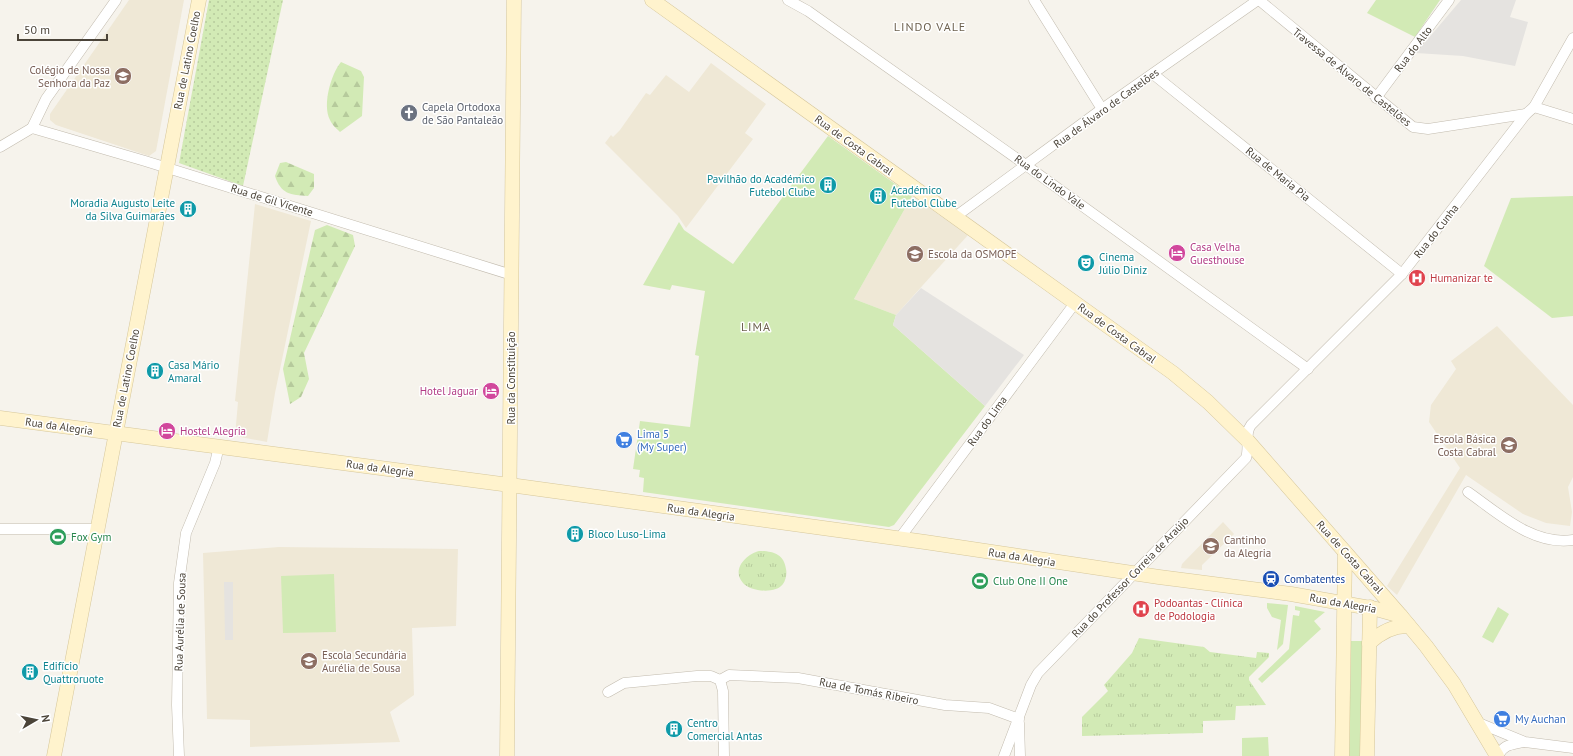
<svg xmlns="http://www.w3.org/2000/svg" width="1573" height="756" viewBox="0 0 1573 756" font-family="'PT Sans',sans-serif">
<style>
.education{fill:#efe8d6}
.grass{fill:#d2eab5}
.forest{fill:url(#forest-firs)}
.park{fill:url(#park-tufts)}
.garden{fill:url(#garden-dots)}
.parking{fill:#e5e3e0}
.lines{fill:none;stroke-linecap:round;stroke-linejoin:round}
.street-casing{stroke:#c2bbae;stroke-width:11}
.secondary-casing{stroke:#d6c79b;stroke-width:15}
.street{stroke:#fff;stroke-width:10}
.secondary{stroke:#fff3cd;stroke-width:14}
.labels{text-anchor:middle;stroke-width:3;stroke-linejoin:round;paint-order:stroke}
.street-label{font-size:11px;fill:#4b4439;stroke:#fff}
.education-label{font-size:11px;fill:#785e54;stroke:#fff;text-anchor:start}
.worship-label{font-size:11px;fill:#5b616d;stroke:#fff;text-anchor:start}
.culture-label{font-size:11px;fill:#0d838f;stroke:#fff;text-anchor:start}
.hotel-label{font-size:11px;fill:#b23c85;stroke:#fff;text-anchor:start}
.health-label{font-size:11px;fill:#be3a42;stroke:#fff;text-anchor:start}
.shop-label{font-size:11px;fill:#366cbe;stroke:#fff;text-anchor:start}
.leisure-label{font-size:11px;fill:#27864d;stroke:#fff;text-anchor:start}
.transit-label{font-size:11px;fill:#164399;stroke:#fff;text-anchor:start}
.neighbourhood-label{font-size:12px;letter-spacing:1px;fill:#6e6250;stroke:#fff}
</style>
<defs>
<pattern id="forest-firs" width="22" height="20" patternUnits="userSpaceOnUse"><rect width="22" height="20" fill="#d2eab5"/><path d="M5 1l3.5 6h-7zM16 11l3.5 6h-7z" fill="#b6ca9c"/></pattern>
<pattern id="park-tufts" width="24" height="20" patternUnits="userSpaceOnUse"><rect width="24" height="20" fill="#d2eab5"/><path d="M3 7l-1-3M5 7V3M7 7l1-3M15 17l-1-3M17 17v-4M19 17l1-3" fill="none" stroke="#b6ca9c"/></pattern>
<pattern id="garden-dots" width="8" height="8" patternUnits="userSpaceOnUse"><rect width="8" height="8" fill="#d2eab5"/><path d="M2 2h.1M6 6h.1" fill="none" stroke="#b6ca9c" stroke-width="1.8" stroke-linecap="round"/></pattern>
</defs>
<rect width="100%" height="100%" fill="#f6f3ec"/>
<!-- education -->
<g class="education">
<path d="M129,0H184L156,151L149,156L56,125L50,120V114Z"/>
<path d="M711,63L766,104L745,133L753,139L686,228L678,216L605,143L611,135L613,137L620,130L646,93L650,95L666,75L689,92Z"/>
<path d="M912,196L968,235L896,315L854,299Z"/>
<path d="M255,204L311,221L275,393L267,442L235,436L238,402L235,401Z"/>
<path d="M1497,326L1573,405V477L1568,487L1572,512L1570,526L1546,523L1523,514L1466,475L1397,595L1387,586L1460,468L1429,422L1431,405L1456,369L1451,361Z"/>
<path d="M1223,522L1234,534L1202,565V570L1181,568L1182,564Z"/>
<path d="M279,547L458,549L456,626L412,628L414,695L390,712L400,742L250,747V720L207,719L203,553Z"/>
</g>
<!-- grass -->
<g class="grass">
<path d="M1376,0H1440L1415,37L1367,13Z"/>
<path d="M828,136L912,196L854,299L896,315L893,325L985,406L894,525L889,527L643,492L644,478L639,477L640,470L633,469L640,421L690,427L699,356L695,355L705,291L672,285L670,290L643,285L679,222L684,230L733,264Z"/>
<path d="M1573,196V316L1552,318L1484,266L1511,198Z"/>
<path d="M334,574L336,632L283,633L281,576Z"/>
<path d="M1267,603L1288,605L1283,644L1277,650L1281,620L1272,617L1267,608Z"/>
<path d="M1295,606L1325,612L1314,621L1321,629L1262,683L1258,679L1289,649L1293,615L1299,616L1300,611L1295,610Z"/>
<path d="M1498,607L1509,614L1493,643L1482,637Z"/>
<path d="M1351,641H1364L1362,756H1349Z"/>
<path d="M1268,737L1269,756H1242V738Z"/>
</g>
<!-- forest -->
<g class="forest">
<path d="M341,62L361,71L364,77L362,116L340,132C337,129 332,125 330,120C322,105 331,74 341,62Z"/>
<path d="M286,162L314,174V188L308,196C290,195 281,194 275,176L280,163Z"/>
<path d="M327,225L353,235L355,246L304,353L309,379L301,397L290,404L283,369L315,230Z"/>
</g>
<!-- park -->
<g class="park">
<path d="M759,551C773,551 784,554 786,569C787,573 786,580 783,584C776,594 751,592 743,583C731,570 746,554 759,551Z"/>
<path d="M1139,638L1204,647L1210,652L1256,658L1257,652L1269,653V657L1249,677V680L1266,705L1236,706L1235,720L1203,721V733L1082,736V717L1108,691L1104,685L1132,653Z"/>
</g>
<!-- garden -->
<path class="garden" d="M209,0H283L243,186L179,163Z"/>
<!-- parking -->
<g class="parking">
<path d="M1461,0H1516L1510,17L1528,22L1515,66L1463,56L1416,53Z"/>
<path d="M921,288L1024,355L985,406L893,325L896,315Z"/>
<path d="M224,582H233V640H225Z"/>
</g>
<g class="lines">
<defs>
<g id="street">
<path d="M788,0L808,11L1016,158L1308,369"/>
<path d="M1034,0L1102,109"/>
<path d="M1259,0L1413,127L1428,129L1526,114"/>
<path d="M1153,74L1402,274"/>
<path d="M1376,98L1449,0"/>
<path d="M1534,107L1573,119"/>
<path d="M32,128L145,161L512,275"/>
<path d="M0,147L32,128L46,99L116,0"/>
<path d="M955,217L1102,109L1258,0"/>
<path d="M1468,492C1498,513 1533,546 1573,540"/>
<path d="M0,529H98"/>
<path d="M899,539L1075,303"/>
<path d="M720,680L729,675L798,678L945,705L989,708L1019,719"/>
<path d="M608,692L624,683L697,676H711L720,680L723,691L724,756"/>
<path d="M1019,723L1020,756"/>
<path d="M1479,723L1525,742L1573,748"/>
<path d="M179,756L177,705L179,583L186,533L215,463L219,446"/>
<path d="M1004,756L1031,685L1038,673L1246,458C1250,447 1244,434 1251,425L1402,274L1526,114L1534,107L1573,38"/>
<path d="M1498,756C1504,744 1511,745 1523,742"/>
</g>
<g id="secondary">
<path d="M652,0L1173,373L1208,402L1248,441L1401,616L1426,646L1454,684L1497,756"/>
<path d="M0,418L510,485L925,542L1159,577L1291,594L1376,609L1401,616"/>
<path d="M1369,643C1380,633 1394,625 1409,626"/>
<path d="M54,756L199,0"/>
<path d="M507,756L514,0"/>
<path d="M1342,756L1345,552"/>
<path d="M1367,756L1370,607"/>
</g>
</defs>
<!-- street casing -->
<use href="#street" class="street-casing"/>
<!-- secondary casing -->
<use href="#secondary" class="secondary-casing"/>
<!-- street -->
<use href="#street" class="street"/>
<!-- secondary -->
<use href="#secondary" class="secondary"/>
</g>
<!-- icons -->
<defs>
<symbol id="school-disc" viewBox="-11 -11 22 22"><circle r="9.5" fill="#8d6e63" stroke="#fff"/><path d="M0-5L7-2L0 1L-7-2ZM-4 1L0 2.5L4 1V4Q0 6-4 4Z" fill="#fff"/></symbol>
<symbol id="church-disc" viewBox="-11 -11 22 22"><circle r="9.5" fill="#6b7280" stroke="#fff"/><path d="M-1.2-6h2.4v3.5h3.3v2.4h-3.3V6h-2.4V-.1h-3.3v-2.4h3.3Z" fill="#fff"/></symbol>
<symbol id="building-disc" viewBox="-11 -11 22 22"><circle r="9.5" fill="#0f9aa8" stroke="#fff"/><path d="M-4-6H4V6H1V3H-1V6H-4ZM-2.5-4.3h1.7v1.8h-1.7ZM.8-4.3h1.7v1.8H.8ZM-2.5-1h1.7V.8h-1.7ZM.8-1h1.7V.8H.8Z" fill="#fff"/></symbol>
<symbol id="hotel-disc" viewBox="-11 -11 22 22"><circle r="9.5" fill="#d1479c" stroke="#fff"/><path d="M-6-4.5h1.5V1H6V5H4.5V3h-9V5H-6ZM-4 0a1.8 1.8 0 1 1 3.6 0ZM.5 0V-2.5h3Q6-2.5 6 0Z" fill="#fff"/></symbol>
<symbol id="theatre-disc" viewBox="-11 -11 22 22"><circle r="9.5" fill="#0f9aa8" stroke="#fff"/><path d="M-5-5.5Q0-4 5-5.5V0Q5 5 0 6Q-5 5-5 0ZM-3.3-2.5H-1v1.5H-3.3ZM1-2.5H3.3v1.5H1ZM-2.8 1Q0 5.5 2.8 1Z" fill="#fff"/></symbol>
<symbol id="hospital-disc" viewBox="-11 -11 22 22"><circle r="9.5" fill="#e0444e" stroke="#fff"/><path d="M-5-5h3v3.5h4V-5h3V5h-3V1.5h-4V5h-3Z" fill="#fff"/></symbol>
<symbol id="supermarket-disc" viewBox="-11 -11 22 22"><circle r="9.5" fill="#3f7fe0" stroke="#fff"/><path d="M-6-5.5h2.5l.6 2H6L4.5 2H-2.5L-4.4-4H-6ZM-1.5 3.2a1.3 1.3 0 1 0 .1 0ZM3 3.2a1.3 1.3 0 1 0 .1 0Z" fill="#fff"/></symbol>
<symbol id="stadium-disc" viewBox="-11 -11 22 22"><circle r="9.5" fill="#2e9e5b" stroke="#fff"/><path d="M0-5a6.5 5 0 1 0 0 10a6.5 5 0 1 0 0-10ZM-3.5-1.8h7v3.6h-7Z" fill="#fff"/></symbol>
<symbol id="station-disc" viewBox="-11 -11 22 22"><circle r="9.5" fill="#1a4fb4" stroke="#fff"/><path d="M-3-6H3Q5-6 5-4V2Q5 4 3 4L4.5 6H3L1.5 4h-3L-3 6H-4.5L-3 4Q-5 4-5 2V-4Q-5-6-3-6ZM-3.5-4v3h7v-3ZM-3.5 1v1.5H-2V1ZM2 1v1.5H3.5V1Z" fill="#fff"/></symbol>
</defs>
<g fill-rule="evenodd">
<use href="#school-disc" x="113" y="66" width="20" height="20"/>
<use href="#church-disc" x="399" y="103" width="20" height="20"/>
<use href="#building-disc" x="818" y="175" width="20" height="20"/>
<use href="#building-disc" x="868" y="186" width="20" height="20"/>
<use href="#building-disc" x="178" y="199" width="20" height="20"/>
<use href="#hotel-disc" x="1167" y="243" width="20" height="20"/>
<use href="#school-disc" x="905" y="244" width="20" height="20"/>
<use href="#theatre-disc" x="1076" y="253" width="20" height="20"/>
<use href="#hospital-disc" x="1407" y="268" width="20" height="20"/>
<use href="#building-disc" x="145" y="361" width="20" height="20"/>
<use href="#hotel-disc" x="481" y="381" width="20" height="20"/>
<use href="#hotel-disc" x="157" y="421" width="20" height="20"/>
<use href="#supermarket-disc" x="614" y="430" width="20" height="20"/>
<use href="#school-disc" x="1499" y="435" width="20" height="20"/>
<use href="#building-disc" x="565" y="524" width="20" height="20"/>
<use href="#stadium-disc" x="48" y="527" width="20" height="20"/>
<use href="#school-disc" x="1201" y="536" width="20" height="20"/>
<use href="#station-disc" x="1261" y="569" width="20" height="20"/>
<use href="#stadium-disc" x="970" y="571" width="20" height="20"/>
<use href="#hospital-disc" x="1131" y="599" width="20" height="20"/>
<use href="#school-disc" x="299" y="651" width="20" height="20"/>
<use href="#building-disc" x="20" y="662" width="20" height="20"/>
<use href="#supermarket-disc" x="1492" y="709" width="20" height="20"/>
<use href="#building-disc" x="664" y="719" width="20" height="20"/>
</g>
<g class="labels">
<!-- street labels -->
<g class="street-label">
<text transform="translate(1413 49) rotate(-53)" y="4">Rua do Alto</text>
<text transform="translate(187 60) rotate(-79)" y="4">Rua de Latino Coelho</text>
<text transform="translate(1352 77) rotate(39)" y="4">Travessa de Álvaro de Castelões</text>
<text transform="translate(1106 108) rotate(-36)" y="4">Rua de Álvaro de Castelões</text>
<text transform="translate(854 145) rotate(36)" y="4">Rua de Costa Cabral</text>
<text transform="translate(1278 174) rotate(39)" y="4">Rua de Maria Pia</text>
<text transform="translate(1050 182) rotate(36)" y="4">Rua do Lindo Vale</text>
<text transform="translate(272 200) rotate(17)" y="4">Rua de Gil Vicente</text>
<text transform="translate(1436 231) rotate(-52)" y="4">Rua do Cunha</text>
<text transform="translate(1117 333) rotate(36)" y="4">Rua de Costa Cabral</text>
<text transform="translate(126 378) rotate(-79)" y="4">Rua de Latino Coelho</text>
<text transform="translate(511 378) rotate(-90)" y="4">Rua da Constituição</text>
<text transform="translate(987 421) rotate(-54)" y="4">Rua do Lima</text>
<text transform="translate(59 426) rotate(8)" y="4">Rua da Alegria</text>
<text transform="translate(380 468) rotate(8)" y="4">Rua da Alegria</text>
<text transform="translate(701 512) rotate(8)" y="4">Rua da Alegria</text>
<text transform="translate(1022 557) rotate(9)" y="4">Rua da Alegria</text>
<text transform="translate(1350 557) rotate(48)" y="4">Rua de Costa Cabral</text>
<text transform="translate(1130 577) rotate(-46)" y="4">Rua do Professor Correia de Araújo</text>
<text transform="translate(1343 603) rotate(10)" y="4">Rua da Alegria</text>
<text transform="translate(180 622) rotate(-88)" y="4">Rua Aurélia de Sousa</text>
<text transform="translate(869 691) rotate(11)" y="4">Rua de Tomás Ribeiro</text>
</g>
<!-- education labels -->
<g class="education-label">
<text x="110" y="74" text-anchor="end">Colégio de Nossa<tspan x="110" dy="13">Senhora da Paz</tspan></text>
<text x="928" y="258">Escola da OSMOPE</text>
<text x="1496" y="443" text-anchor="end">Escola Básica<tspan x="1496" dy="13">Costa Cabral</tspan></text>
<text x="1224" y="544">Cantinho<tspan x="1224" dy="13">da Alegria</tspan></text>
<text x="322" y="659">Escola Secundária<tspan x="322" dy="13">Aurélia de Sousa</tspan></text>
</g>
<!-- worship labels -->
<g class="worship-label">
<text x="422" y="111">Capela Ortodoxa<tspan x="422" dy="13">de São Pantaleão</tspan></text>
</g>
<!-- culture labels -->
<g class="culture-label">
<text x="815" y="183" text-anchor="end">Pavilhão do Académico<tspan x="815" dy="13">Futebol Clube</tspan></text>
<text x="891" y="194">Académico<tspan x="891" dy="13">Futebol Clube</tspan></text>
<text x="175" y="207" text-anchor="end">Moradia Augusto Leite<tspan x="175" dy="13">da Silva Guimarães</tspan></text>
<text x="1099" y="261">Cinema<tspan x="1099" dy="13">Júlio Diniz</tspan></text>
<text x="168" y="369">Casa Mário<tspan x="168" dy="13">Amaral</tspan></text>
<text x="588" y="538">Bloco Luso-Lima</text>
<text x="43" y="670">Edifício<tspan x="43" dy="13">Quattroruote</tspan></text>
<text x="687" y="727">Centro<tspan x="687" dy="13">Comercial Antas</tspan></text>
</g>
<!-- hotel labels -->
<g class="hotel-label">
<text x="1190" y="251">Casa Velha<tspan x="1190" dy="13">Guesthouse</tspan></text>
<text x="478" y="395" text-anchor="end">Hotel Jaguar</text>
<text x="180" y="435">Hostel Alegria</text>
</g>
<!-- health labels -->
<g class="health-label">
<text x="1430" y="282">Humanizar te</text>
<text x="1154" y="607">Podoantas - Clínica<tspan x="1154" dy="13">de Podologia</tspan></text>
</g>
<!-- shop labels -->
<g class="shop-label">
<text x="637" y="438">Lima 5<tspan x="637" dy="13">(My Super)</tspan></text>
<text x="1515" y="723">My Auchan</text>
</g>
<!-- leisure labels -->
<g class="leisure-label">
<text x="71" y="541">Fox Gym</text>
<text x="993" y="585">Club One II One</text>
</g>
<!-- transit labels -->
<g class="transit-label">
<text x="1284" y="583">Combatentes</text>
</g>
<!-- neighbourhood labels -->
<g class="neighbourhood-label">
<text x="930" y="31">LINDO VALE</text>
<text x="756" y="331">LIMA</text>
</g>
</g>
<!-- north arrow -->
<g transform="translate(36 720) rotate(81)" stroke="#ffffff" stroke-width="3" paint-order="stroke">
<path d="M0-3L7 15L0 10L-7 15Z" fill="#4b4439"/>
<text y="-6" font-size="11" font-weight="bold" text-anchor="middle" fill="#4b4439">N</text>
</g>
<!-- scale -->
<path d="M18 34v6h89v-6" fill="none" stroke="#4b4439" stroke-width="2"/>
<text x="24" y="34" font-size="12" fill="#4b4439" stroke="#ffffff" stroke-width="3" paint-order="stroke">50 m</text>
</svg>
